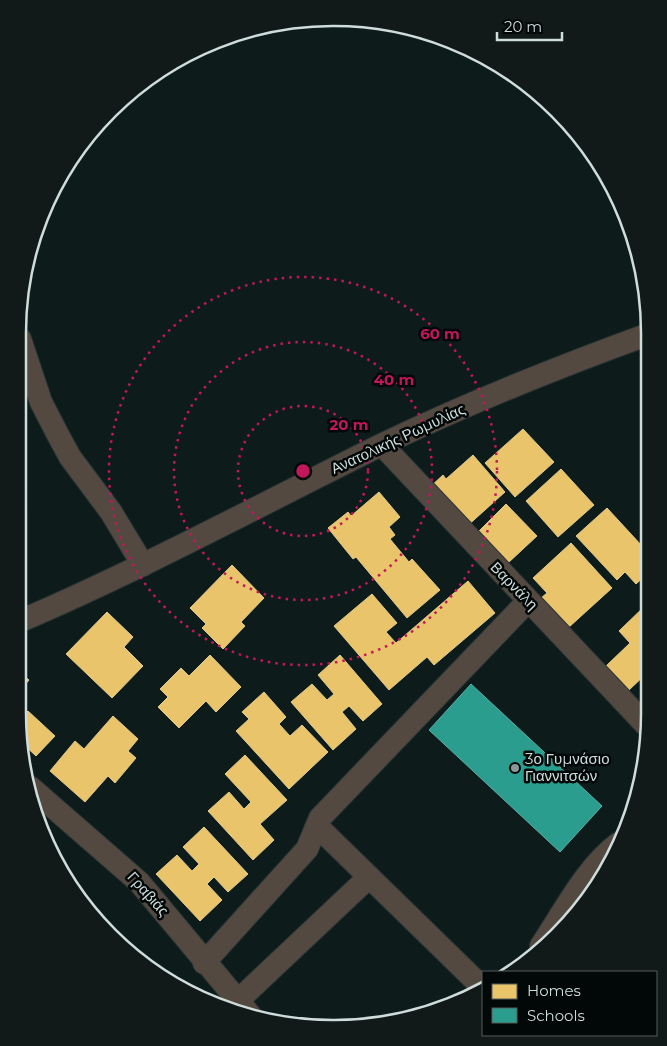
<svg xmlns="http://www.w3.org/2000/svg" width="667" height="1046" viewBox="0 0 667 1046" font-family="Montserrat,sans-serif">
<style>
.homes{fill:#e9c46a;stroke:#e1cb8c}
.schools{fill:#2a9d8f;stroke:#5bb0a6}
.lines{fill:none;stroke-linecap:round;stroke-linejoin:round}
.minor-casing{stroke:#2a3535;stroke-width:24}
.minor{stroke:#534941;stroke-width:22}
.ring{fill:none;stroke:#c2185b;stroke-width:2.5;stroke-dasharray:2.5 5}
.poi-dot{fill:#8b9898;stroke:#020808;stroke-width:2}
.labels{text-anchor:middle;stroke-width:5;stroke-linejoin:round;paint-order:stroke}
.street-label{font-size:15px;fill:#cedcdb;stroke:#020808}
.poi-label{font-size:15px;fill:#cedcdb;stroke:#020808;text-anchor:start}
.rim{fill:none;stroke:#cedcdb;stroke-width:2.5}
.centre{fill:#c2185b;stroke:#020808;stroke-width:2.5}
.ring-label{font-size:15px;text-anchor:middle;font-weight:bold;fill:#c2185b;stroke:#020808;stroke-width:5;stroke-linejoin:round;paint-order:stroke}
</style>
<rect width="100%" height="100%" fill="#0e1b1b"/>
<!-- homes -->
<g class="homes">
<path d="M523,429L554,462L515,497L485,463Z"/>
<path d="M473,455L505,492L465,528L429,488L443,475L446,479Z"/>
<path d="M561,469L594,505L558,537L526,501Z"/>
<path d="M379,492L400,517L389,527L395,535L390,539L409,562L412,559L440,590L407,618L356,557L353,559L328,528L348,512L351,516Z"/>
<path d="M506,504L537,536L508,563L478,532Z"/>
<path d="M607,508L642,546L648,540V573L636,584L625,572L617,580L576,536Z"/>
<path d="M571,543L612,588L568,628L541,598L547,593L533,578Z"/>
<path d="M232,565L264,598L241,622L245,626L223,649L202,628L206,624L190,608Z"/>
<path d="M468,581L495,613L434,665L427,657L389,690L334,626L372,594L397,623L386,632L396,643Z"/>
<path d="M648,603L647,651L645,653L647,673L629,690L606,666L630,643L619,631Z"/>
<path d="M107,612L133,637L124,647L143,666L112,698L66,654Z"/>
<path d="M210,655L241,687L216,712L206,701L179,728L158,707L168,697L160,689L181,668L189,676Z"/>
<path d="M340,655L382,704L363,721L349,706L342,712L356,729L333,750L291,702L312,684L327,700L334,694L318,675Z"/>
<path d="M18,671L29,680L18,693Z"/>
<path d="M264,692L286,717L279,724L290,736L302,725L328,752L289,789L236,731L249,719L242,712Z"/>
<path d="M28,711L55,736L36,756L23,744L19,721Z"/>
<path d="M113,716L138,739L128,751L136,758L115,783L108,776L85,802L50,771L75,741L84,749Z"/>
<path d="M245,755L287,800L260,824L274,840L253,860L208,811L229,792L244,809L251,802L225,774Z"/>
<path d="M204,827L248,874L228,892L214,877L207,884L222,900L200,921L156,874L177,855L192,871L199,864L183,847Z"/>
</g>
<!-- schools -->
<path class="schools" d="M471,684L602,806L560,852L429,730Z"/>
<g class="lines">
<defs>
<g id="minor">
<path d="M20,339L41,402L58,435L70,457L111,512L143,565"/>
<path d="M382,445L647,726"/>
<path d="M18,622C142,569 260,505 381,445C468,403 558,367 649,334"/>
<path d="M30,787L139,882L250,1015"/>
<path d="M317,826L483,988"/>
<path d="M541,946C563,913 587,866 619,843"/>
<path d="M204,963L307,849L320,818L528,601"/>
<path d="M228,1010L369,877"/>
</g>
</defs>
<!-- minor casing -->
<use href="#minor" class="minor-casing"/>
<!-- minor -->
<use href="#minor" class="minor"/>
</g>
<!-- distance rings -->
<g class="ring">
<circle cx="303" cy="471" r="65"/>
<circle cx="303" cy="471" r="129"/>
<circle cx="303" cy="471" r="194"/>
</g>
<!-- markers -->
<circle class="poi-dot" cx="515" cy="768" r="5"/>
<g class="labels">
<!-- street labels -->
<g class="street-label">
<text transform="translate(398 439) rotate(-25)" y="5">Ανατολικής Ρωμυλίας</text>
<text transform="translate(514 586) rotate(46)" y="5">Βαρνάλη</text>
<text transform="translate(148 894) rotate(48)" y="5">Γραβιάς</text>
</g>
<!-- poi labels -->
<g class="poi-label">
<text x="525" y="764">3ο Γυμνάσιο<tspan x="525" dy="17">Γιαννιτσών</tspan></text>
</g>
</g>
<!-- crop -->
<path d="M0 0H667V1046H0ZM333 26H334A307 307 0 0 1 641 333V713A307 307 0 0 1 334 1020H333A307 307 0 0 1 26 713V333A307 307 0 0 1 333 26Z" fill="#121919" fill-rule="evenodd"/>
<path class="rim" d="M333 26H334A307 307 0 0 1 641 333V713A307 307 0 0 1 334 1020H333A307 307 0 0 1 26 713V333A307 307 0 0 1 333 26Z"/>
<circle cx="303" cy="471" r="8" class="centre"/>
<g class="ring-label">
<text x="440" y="339">60 m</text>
<text x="394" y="385">40 m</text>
<text x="349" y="430">20 m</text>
</g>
<!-- legend -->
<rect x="482" y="971" width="175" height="65" fill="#020808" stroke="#545d5c"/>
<rect x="492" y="984" width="25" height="15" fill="#e9c46a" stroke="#545d5c"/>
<text x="527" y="996" font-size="15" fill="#cedcdb">Homes</text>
<rect x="492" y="1008" width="25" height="15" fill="#2a9d8f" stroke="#545d5c"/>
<text x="527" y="1021" font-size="15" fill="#cedcdb">Schools</text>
<!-- scale -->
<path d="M497 32v8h65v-8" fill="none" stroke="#cedcdb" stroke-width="2.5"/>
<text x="504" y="32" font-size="15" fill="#cedcdb" stroke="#020808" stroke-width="4" paint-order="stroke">20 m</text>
</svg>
